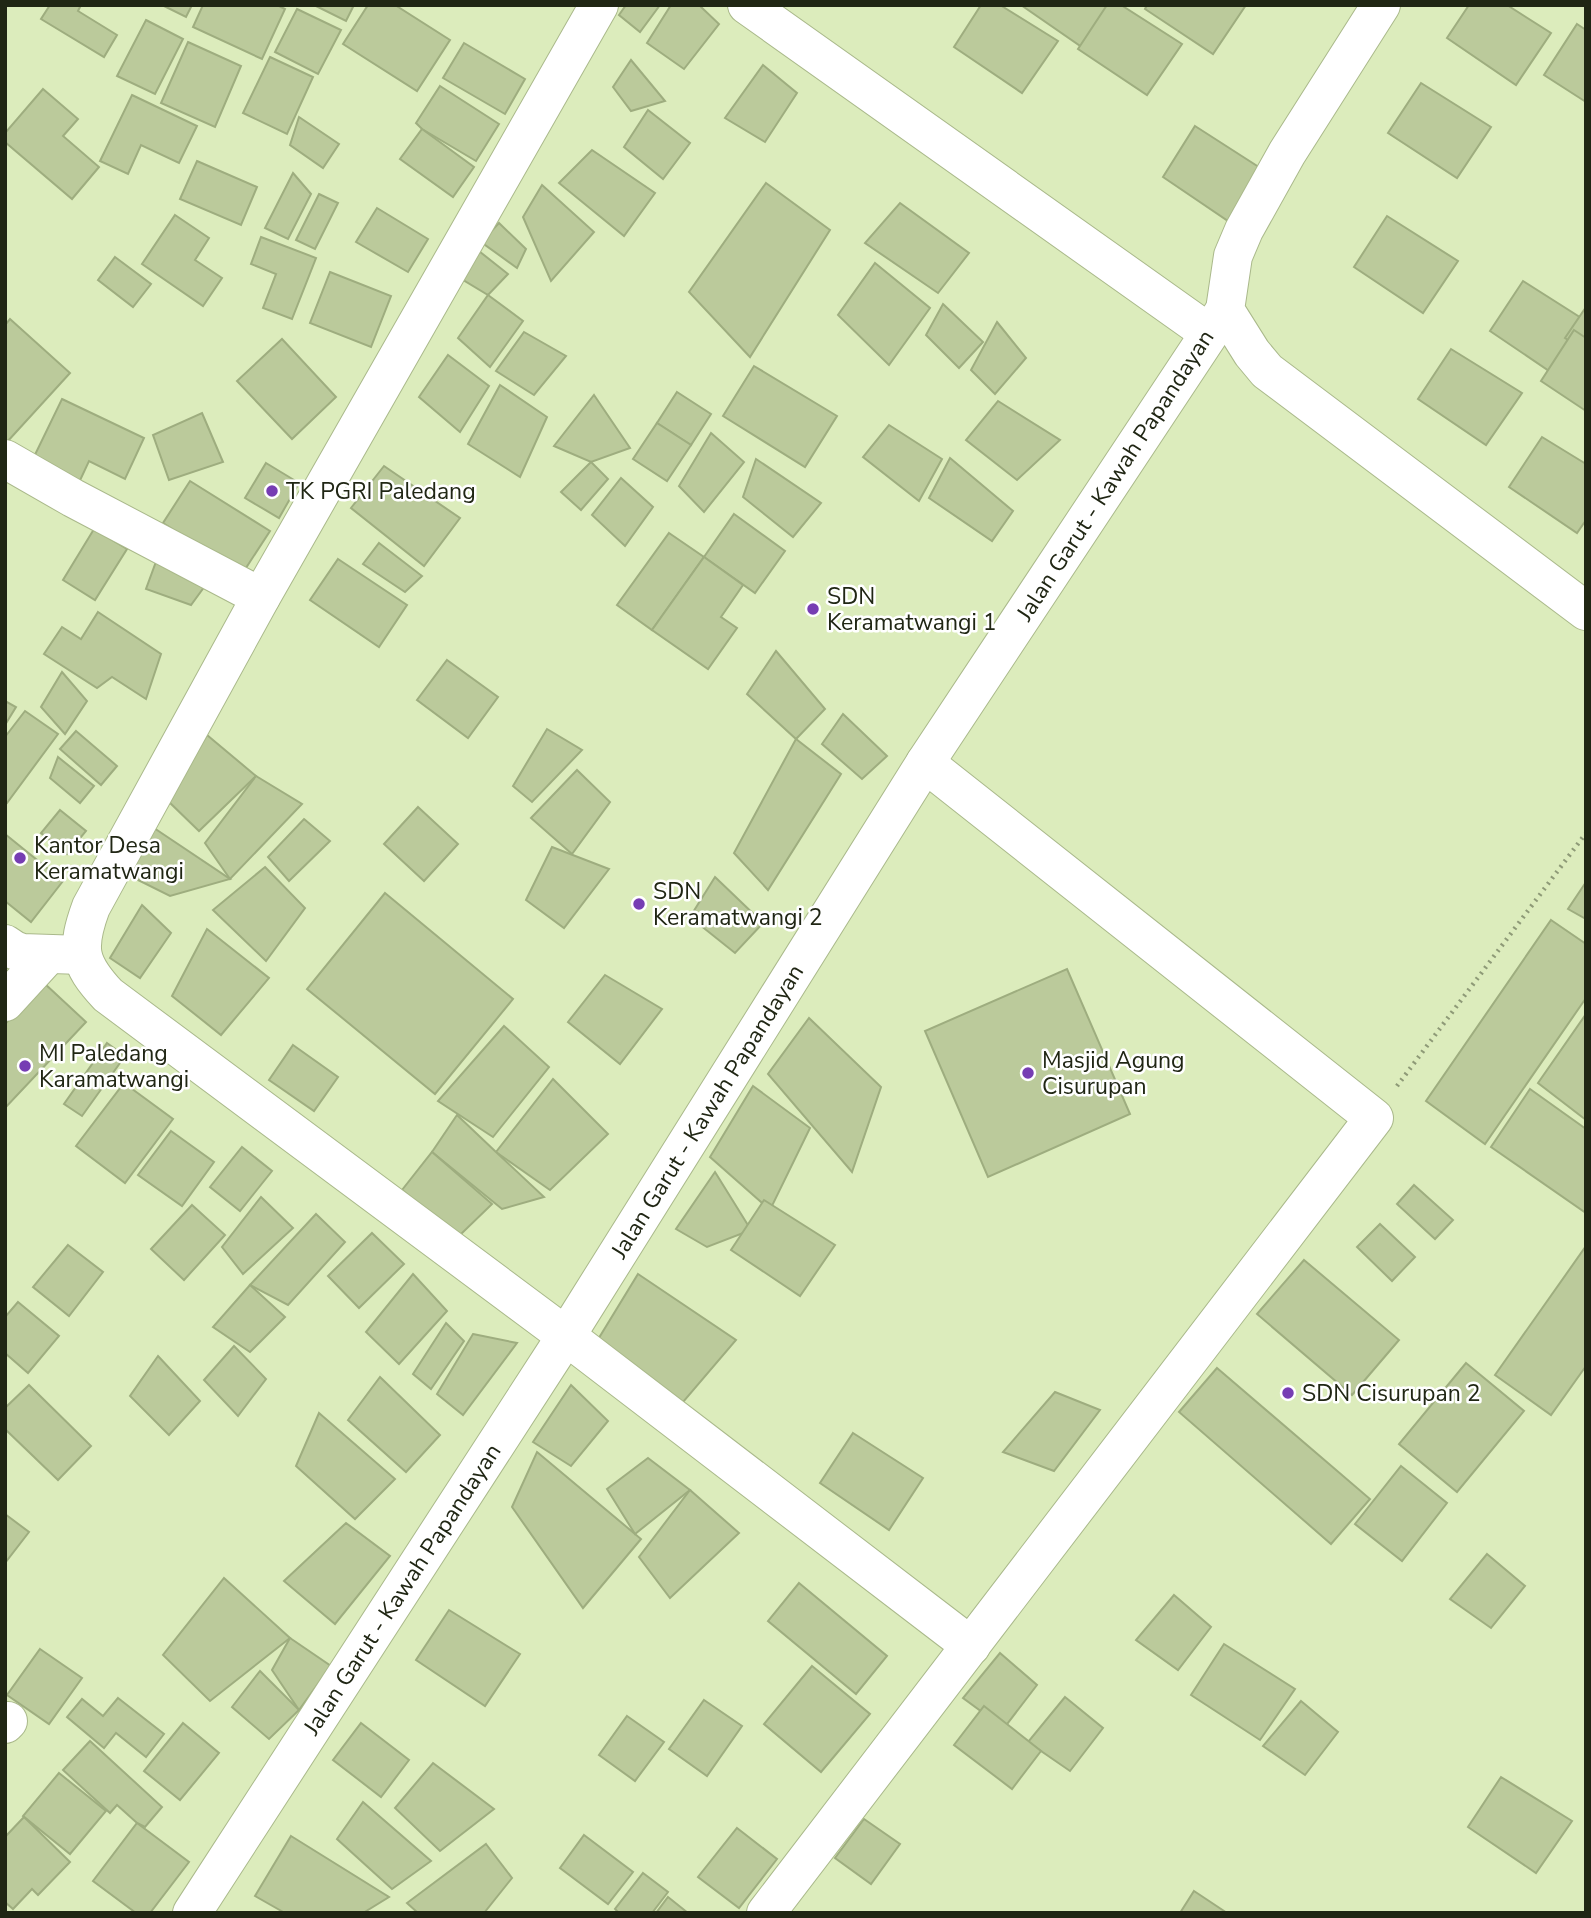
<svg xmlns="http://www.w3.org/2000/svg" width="1591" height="1918" viewBox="0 0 1591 1918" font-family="'Nunito Sans',sans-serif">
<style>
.building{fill:#bbca9b;stroke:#9ead7f;stroke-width:2}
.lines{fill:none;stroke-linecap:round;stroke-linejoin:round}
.minor-casing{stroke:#aab98b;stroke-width:40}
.major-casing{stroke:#aab98b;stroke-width:40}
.path{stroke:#8e9a77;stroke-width:4.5;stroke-dasharray:2 5;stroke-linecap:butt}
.minor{stroke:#fff;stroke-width:38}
.major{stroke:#fff;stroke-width:38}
.poi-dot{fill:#763db3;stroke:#fff;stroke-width:2.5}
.labels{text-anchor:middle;stroke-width:5;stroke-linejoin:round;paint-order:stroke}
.street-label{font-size:23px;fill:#202614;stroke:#fff}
.poi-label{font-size:23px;fill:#202614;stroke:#fff;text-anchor:start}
</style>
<rect width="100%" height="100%" fill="#dcecbc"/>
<!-- building -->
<g class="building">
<path d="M50,5H81L78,11L117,35L104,57L41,19Z"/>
<path d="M162,5H192L186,17Z"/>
<path d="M203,5H277L285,9L262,59L193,27Z"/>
<path d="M314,5H354L346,21Z"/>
<path d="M368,5H395L450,40L417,91L343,44Z"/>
<path d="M626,5H660L640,32L619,15Z"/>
<path d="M671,5H699L719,24L684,69L647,43Z"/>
<path d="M981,5H1000L1058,41L1022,93L954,47Z"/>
<path d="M1021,5H1120L1089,52Z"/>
<path d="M1107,5H1121L1182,44L1147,95L1078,49Z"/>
<path d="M1147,5H1246L1213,54L1145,9Z"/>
<path d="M1469,5H1507L1551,33L1516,85L1447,38Z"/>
<path d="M297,9L341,30L318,74L275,52Z"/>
<path d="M146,20L183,39L155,94L117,76Z"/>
<path d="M1577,24L1586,30V102L1544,75Z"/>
<path d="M188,42L241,66L215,127L161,103Z"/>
<path d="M464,43L525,79L505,114L443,78Z"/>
<path d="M270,57L313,77L287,134L243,113Z"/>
<path d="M631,60L665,101L631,111L613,87Z"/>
<path d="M763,65L797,93L765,142L725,118Z"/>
<path d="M1421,83L1491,127L1457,178L1388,133Z"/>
<path d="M440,86L499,124L476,161L422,129L416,123Z"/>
<path d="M43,89L78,119L63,136L99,167L72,199L5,142V133Z"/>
<path d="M132,95L197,126L179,163L141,145L128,174L100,161Z"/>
<path d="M648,110L690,143L663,179L624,147Z"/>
<path d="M299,117L339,144L323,168L290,145Z"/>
<path d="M1195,126L1265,171L1231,223L1163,177Z"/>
<path d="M422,129L474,167L453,197L400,159Z"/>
<path d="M592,150L655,193L624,236L559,183Z"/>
<path d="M197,161L257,187L241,225L180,199Z"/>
<path d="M293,173L311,194L288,239L265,228Z"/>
<path d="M766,183L830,230L750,357L689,292Z"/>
<path d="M542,185L594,232L551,281L523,217Z"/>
<path d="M319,194L338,203L315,249L296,240Z"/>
<path d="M900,203L969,253L938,293L865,243Z"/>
<path d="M377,208L428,239L408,272L356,242Z"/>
<path d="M175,215L209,238L195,260L222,278L203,306L142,264Z"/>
<path d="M1387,216L1458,261L1423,313L1354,267Z"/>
<path d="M499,223L526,249L517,268L481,242Z"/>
<path d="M261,237L316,258L292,319L263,308L276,274L251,264Z"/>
<path d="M470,244L508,274L488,295L455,275Z"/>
<path d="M115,257L151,284L133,307L98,280Z"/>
<path d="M875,263L930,308L889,365L838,315Z"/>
<path d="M330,272L391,296L371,347L310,323Z"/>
<path d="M1523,281L1586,321V336L1558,377L1490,331Z"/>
<path d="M488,295L523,321L490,367L458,338Z"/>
<path d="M943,304L983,342L959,368L926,335Z"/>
<path d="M1586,307V352L1565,338Z"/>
<path d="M10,319L70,373L7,442L5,440V325Z"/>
<path d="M997,322L1026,358L995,394L971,370Z"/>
<path d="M1574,330L1586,338V411L1541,381Z"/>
<path d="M524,332L566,356L534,395L496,371Z"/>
<path d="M282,339L336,397L292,439L237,381Z"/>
<path d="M1451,349L1522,393L1486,445L1418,399Z"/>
<path d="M448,355L489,386L460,432L419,397Z"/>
<path d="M754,366L837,416L805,467L723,416Z"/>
<path d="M500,385L547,417L520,477L468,444Z"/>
<path d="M677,392L711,414L691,445L657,423Z"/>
<path d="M594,395L630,448L591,462L554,446Z"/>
<path d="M62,399L144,438L125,479L89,461L76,489L29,467Z"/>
<path d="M998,401L1060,440L1017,480L966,440Z"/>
<path d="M202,413L223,462L169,480L153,435Z"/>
<path d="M657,423L691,445L667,481L633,459Z"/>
<path d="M889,425L942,459L919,501L863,457Z"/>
<path d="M711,433L744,462L704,512L679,486Z"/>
<path d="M1542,437L1586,464V520L1577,533L1509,487Z"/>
<path d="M950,458L1013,511L992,541L929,498Z"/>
<path d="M756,459L821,503L793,537L743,497Z"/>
<path d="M591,462L608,479L581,510L561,492Z"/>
<path d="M266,463L299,483L279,518L245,498Z"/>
<path d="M384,466L460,518L424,566L351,508Z"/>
<path d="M621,478L653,507L625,546L592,515Z"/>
<path d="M190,481L270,531L242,574L163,523Z"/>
<path d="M734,514L785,551L755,593L704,557Z"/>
<path d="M94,529L127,549L95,600L63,580Z"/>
<path d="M669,533L704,557L652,630L617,605Z"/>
<path d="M379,543L422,576L405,592L363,564Z"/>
<path d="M704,557L743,585L721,617L737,628L708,669L652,630Z"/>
<path d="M157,559L210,579L191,605L146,589Z"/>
<path d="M338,559L407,605L379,647L310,600Z"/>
<path d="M98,612L161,654L146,699L112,677L97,688L44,654L62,627L81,639Z"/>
<path d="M776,651L825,709L796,739L747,694Z"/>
<path d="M447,660L498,697L468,738L417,700Z"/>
<path d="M62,672L87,701L65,734L41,707Z"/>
<path d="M5,701L16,707L5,725Z"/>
<path d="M25,711L58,734L7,803L5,802V737Z"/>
<path d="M843,714L887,756L862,779L822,744Z"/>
<path d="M547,729L582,750L532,802L513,786Z"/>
<path d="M76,731L117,766L101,785L60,749Z"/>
<path d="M207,735L256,776L199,831L166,799Z"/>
<path d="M796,739L841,774L768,890L734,853Z"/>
<path d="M58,757L94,786L80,803L50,778Z"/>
<path d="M577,770L610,802L572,854L531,818Z"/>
<path d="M256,776L302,804L230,879L205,843Z"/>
<path d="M418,807L458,844L424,881L384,844Z"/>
<path d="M60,810L86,831L67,854L41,833Z"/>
<path d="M304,819L330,841L289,881L268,857Z"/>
<path d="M151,826L230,879L170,896L122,872Z"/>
<path d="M5,834L63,881L31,922L5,901Z"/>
<path d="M552,847L609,869L564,928L526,900Z"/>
<path d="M265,867L305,908L266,961L213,910Z"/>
<path d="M715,877L763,923L735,953L690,917Z"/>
<path d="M1586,882V919L1568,909Z"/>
<path d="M385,893L513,999L435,1094L307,989Z"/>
<path d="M142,905L171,933L140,978L110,958Z"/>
<path d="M1551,920L1586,944V998L1485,1144L1426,1101Z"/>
<path d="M207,929L269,978L221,1035L172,996Z"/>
<path d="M1067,969L1130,1114L988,1177L925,1031Z"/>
<path d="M605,975L662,1009L620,1064L568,1022Z"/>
<path d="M44,983L86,1022L5,1108V1024Z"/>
<path d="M1586,1014V1120L1538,1083Z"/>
<path d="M809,1018L881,1087L852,1172L768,1074Z"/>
<path d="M504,1026L549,1067L493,1137L438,1101Z"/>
<path d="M107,1043L125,1056L82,1116L64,1104Z"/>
<path d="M293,1045L338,1077L314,1111L269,1080Z"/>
<path d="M553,1079L608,1134L550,1190L496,1152Z"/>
<path d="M124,1083L173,1119L125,1183L76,1146Z"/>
<path d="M753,1086L810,1128L770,1210L710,1157Z"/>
<path d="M1530,1089L1586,1129V1213L1491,1147Z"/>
<path d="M457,1115L496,1152L544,1197L502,1209L432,1152Z"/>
<path d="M171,1131L214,1162L182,1206L138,1175Z"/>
<path d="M242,1147L272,1171L240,1211L210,1187Z"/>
<path d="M432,1152L492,1204L458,1237L402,1190Z"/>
<path d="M715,1172L751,1230L707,1247L676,1229Z"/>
<path d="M1414,1185L1453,1220L1435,1239L1397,1204Z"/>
<path d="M261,1197L293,1228L243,1274L222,1247Z"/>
<path d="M764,1200L835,1245L800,1296L731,1250Z"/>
<path d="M192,1205L225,1235L184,1280L151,1249Z"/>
<path d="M316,1214L345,1242L288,1305L250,1285Z"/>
<path d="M1380,1224L1415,1257L1392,1281L1357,1247Z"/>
<path d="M372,1233L404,1264L359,1308L328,1276Z"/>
<path d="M68,1245L103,1272L69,1316L33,1287Z"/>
<path d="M1586,1246V1366L1551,1415L1495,1375Z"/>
<path d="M1304,1260L1399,1340L1352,1395L1257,1314Z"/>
<path d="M413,1274L447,1311L399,1364L366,1332Z"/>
<path d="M638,1274L736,1340L678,1408L594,1346Z"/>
<path d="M250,1285L285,1317L250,1352L213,1327Z"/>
<path d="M18,1302L59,1336L28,1373L5,1353V1317Z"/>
<path d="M446,1323L464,1341L431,1389L413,1374Z"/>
<path d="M473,1334L517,1343L463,1415L437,1394Z"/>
<path d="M234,1346L266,1379L238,1416L204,1380Z"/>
<path d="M158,1356L200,1401L169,1435L130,1396Z"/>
<path d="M1466,1363L1524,1411L1457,1492L1399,1444Z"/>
<path d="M1217,1368L1370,1499L1331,1544L1179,1412Z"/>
<path d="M380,1377L440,1435L406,1472L348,1420Z"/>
<path d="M29,1385L91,1446L58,1480L5,1429V1408Z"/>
<path d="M571,1385L608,1421L571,1466L533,1442Z"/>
<path d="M1055,1392L1100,1410L1054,1471L1003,1452Z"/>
<path d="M319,1413L395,1479L355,1519L296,1466Z"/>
<path d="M853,1433L923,1478L889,1530L820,1483Z"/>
<path d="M537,1452L641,1539L583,1608L512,1507Z"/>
<path d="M648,1458L690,1490L635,1534L607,1489Z"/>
<path d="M1401,1466L1447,1503L1402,1561L1355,1524Z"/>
<path d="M690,1490L739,1533L670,1598L639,1557Z"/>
<path d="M5,1514L29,1532L5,1563Z"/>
<path d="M346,1523L390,1556L335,1624L284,1581Z"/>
<path d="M1487,1554L1525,1586L1491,1628L1450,1599Z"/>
<path d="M224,1578L290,1638L210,1701L163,1655Z"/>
<path d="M799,1583L887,1656L856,1694L768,1621Z"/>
<path d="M1174,1595L1211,1627L1178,1670L1136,1640Z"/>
<path d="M449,1610L520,1654L485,1706L416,1660Z"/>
<path d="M290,1638L331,1666L299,1710L272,1670Z"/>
<path d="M1224,1644L1295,1689L1260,1740L1191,1695Z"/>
<path d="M40,1649L82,1678L49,1724L7,1695Z"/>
<path d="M1000,1653L1037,1685L1004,1728L963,1698Z"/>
<path d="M812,1666L870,1714L821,1772L764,1724Z"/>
<path d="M260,1671L299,1710L269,1739L232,1707Z"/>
<path d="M1065,1697L1103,1728L1070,1771L1028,1742Z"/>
<path d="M118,1698L164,1734L146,1757L116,1733L104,1748L67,1717L82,1699L103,1716Z"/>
<path d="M704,1700L742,1726L707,1776L669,1749Z"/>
<path d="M1301,1701L1338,1732L1305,1775L1263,1746Z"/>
<path d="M984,1706L1041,1751L1012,1789L954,1745Z"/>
<path d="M627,1716L664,1742L635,1781L599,1755Z"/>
<path d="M183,1723L219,1753L180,1800L144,1771Z"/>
<path d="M361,1723L409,1760L381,1797L333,1760Z"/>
<path d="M90,1741L162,1807L145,1827L137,1823L117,1805L110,1813L63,1770Z"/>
<path d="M433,1763L494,1809L440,1851L395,1808Z"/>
<path d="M59,1773L106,1811L70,1854L23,1816Z"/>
<path d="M1501,1777L1572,1821L1536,1873L1468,1827Z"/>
<path d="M363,1802L431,1861L392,1889L337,1839Z"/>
<path d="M24,1817L70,1862L38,1895L32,1889L13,1909L5,1902V1837Z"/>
<path d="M864,1819L900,1844L871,1884L835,1858Z"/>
<path d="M137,1823L189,1862L150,1913H136L93,1881Z"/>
<path d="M737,1828L777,1859L739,1908L698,1877Z"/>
<path d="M584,1835L633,1872L608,1904L560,1868Z"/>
<path d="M291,1836L389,1897L363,1913H285L255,1896Z"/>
<path d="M486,1844L512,1878L484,1913H418L407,1903Z"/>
<path d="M643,1873L668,1892L652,1913H619L615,1909Z"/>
<path d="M1194,1891L1227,1913H1180Z"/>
<path d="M668,1897L688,1913H656Z"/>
</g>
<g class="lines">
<defs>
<g id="minor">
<path d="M599,5L261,597L91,907C76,948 78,963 108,995L566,1336L971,1646"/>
<path d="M747,5L1209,333"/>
<path d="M5,459L73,498L261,597"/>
<path d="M5,944L14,950L22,953L82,955"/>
<path d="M5,1002L49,954"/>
<path d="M5,1724L8,1721"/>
<path d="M192,1913L566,1336L925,763L1225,310"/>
<path d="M766,1913L1374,1118L925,763"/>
</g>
<path id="major" d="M1381,5L1287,153L1244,230L1233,256L1225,310L1252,353L1267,371L1586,611"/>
</defs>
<!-- minor casing -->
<use href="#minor" class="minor-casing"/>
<!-- major casing -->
<use href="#major" class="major-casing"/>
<!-- path -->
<path class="path" d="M1397,1086L1586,833"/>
<!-- minor -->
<use href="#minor" class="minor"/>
<!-- major -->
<use href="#major" class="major"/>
</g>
<!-- markers -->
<g class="poi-dot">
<circle cx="272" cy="491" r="7"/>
<circle cx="813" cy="609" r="7"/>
<circle cx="20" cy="858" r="7"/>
<circle cx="639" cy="904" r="7"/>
<circle cx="25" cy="1066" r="7"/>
<circle cx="1028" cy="1073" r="7"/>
<circle cx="1288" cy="1393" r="7"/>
</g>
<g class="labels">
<!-- street labels -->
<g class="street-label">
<text transform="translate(1115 475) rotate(-57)" y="8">Jalan Garut - Kawah Papandayan</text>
<text transform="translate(707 1111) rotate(-58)" y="8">Jalan Garut - Kawah Papandayan</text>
<text transform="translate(402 1589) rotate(-57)" y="8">Jalan Garut - Kawah Papandayan</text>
</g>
<!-- poi labels -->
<g class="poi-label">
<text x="286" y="499">TK PGRI Paledang</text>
<text x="827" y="604">SDN<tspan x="827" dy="26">Keramatwangi 1</tspan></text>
<text x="34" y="853">Kantor Desa<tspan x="34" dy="26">Keramatwangi</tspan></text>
<text x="653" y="899">SDN<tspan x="653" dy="26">Keramatwangi 2</tspan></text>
<text x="39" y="1061">MI Paledang<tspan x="39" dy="26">Karamatwangi</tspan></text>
<text x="1042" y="1068">Masjid Agung<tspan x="1042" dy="26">Cisurupan</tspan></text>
<text x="1302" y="1401">SDN Cisurupan 2</text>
</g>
</g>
<!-- border -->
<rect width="1591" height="1918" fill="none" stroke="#202614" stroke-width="14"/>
</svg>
